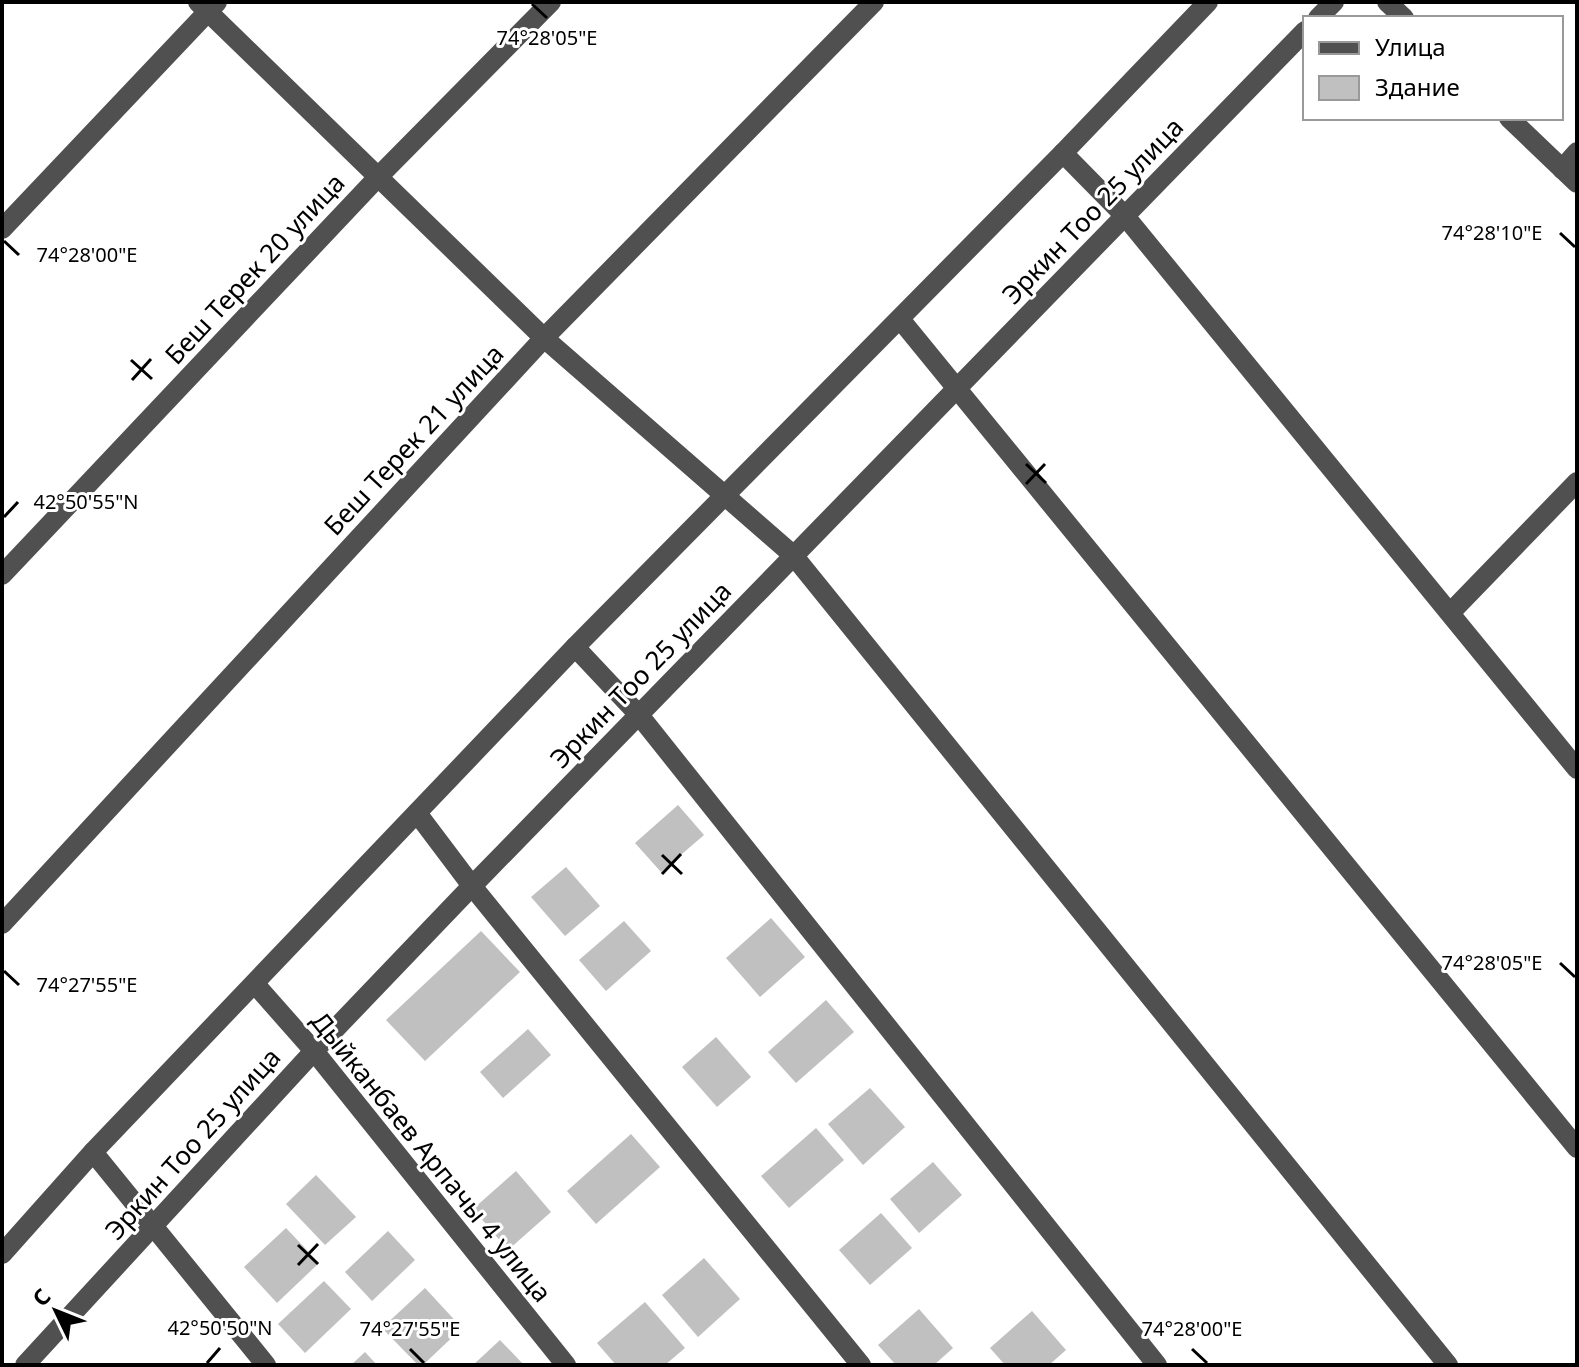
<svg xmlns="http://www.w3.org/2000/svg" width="1579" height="1367" viewBox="0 0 1579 1367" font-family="'Noto Sans',sans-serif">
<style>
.building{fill:#c0c0c0}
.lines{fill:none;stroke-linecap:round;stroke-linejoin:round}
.minor{stroke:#505050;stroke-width:20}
.ticks{fill:none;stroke:#000;stroke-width:3}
.labels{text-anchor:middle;stroke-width:6;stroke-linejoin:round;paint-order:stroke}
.street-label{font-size:26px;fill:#000;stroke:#fff}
.ticks-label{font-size:20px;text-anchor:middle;fill:#000;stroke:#fff;stroke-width:6;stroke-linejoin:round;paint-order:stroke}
</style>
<rect width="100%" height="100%" fill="#fff"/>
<!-- building -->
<g class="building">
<path d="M678,805L704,835L661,872L635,843Z"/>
<path d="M566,867L600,906L565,936L531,897Z"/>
<path d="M771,918L805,957L760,997L726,958Z"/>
<path d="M624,921L651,951L606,991L579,960Z"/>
<path d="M481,931L520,972L425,1061L386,1020Z"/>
<path d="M826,1000L854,1032L796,1083L768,1052Z"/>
<path d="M528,1029L551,1055L503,1098L480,1072Z"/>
<path d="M716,1037L751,1077L717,1107L682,1067Z"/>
<path d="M870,1088L905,1127L863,1165L828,1124Z"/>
<path d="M816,1128L844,1160L789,1208L761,1176Z"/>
<path d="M631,1134L660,1167L596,1224L567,1191Z"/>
<path d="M933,1162L962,1195L919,1233L890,1199Z"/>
<path d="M516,1171L551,1212L508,1250L473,1209Z"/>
<path d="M316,1175L356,1217L325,1245L286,1204Z"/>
<path d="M881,1213L912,1248L870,1285L839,1250Z"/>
<path d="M286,1228L319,1263L277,1303L244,1267Z"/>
<path d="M388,1231L415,1260L372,1301L345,1272Z"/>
<path d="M704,1258L740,1299L698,1337L662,1295Z"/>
<path d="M324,1281L351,1309L305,1353L278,1324Z"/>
<path d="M425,1288L462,1328L423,1365H418L382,1328Z"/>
<path d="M645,1302L685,1348L665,1365H616L597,1343Z"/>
<path d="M919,1309L953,1348L934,1365H896L878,1345Z"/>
<path d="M1032,1311L1066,1350L1049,1365H1005L990,1348Z"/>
<path d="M500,1340L524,1365H473Z"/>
<path d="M365,1352L377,1365H351Z"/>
</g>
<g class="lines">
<!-- minor -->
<g class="minor">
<path d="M198,2L544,338L793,555L1448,1365"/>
<path d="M1387,2L1404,18"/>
<path d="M1318,18L1334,2"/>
<path d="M1509,118L1577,183"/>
<path d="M1063,153L1125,216L1577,769"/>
<path d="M1562,169L1577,152"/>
<path d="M2,229L217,2"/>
<path d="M900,319L1577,1148"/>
<path d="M2,575L379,176L551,2"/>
<path d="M1451,612L1577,482"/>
<path d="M575,647L639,715L1157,1365"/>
<path d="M417,813L472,886L861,1365"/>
<path d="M2,924L544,338L874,2"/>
<path d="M255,984L314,1051L566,1365"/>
<path d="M93,1152L266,1365"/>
<path d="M2,1254L93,1152L575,647L1063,153L1208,2"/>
<path d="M25,1365L314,1051L472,886L1305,31"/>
</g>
</g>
<!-- ticks -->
<path class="ticks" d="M532,4L547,18M1560,233L1575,247M4,241L19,255M131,360L152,379M132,380L151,359M1026,464L1046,483M1026,484L1045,464M4,517L18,502M662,855L682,874M662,874L681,854M1560,963L1575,977M4,971L19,985M298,1245L318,1264M298,1265L318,1244M410,1349L424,1363M1192,1349L1207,1363M207,1363L220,1348"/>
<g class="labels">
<!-- street labels -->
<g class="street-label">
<text transform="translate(1093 211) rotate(-46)" y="9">Эркин Тоо 25 улица</text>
<text transform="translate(255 269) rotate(-47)" y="9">Беш Терек 20 улица</text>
<text transform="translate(414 440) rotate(-47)" y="9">Беш Терек 21 улица</text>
<text transform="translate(641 675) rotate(-46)" y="9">Эркин Тоо 25 улица</text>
<text transform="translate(193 1144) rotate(-48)" y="9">Эркин Тоо 25 улица</text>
<text transform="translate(431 1157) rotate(51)" y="9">Дыйканбаев Арпачы 4 улица</text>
</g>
</g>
<g class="ticks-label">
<text x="547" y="45">74°28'05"E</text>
<text x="1492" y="240">74°28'10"E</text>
<text x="87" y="262">74°28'00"E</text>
<text x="86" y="509">42°50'55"N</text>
<text x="1492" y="970">74°28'05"E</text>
<text x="87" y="992">74°27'55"E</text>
<text x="220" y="1335">42°50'50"N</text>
<text x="410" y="1336">74°27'55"E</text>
<text x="1192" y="1336">74°28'00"E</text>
</g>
<!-- border -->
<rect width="1579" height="1367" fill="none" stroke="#000000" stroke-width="8"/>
<!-- legend -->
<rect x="1303" y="16" width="260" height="104" fill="#ffffff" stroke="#999999" stroke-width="2"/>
<rect x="1319" y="42" width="40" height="12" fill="#505050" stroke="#999999" stroke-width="2"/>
<text x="1375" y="56" font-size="24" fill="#000000">Улица</text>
<rect x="1319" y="76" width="40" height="24" fill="#c0c0c0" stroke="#999999" stroke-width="2"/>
<text x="1375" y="96" font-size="24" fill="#000000">Здание</text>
<!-- north arrow -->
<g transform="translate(56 1311) rotate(313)" stroke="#ffffff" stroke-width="6" paint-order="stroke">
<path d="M0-6L14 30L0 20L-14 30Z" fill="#000000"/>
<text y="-12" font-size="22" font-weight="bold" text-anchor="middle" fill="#000000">С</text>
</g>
</svg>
